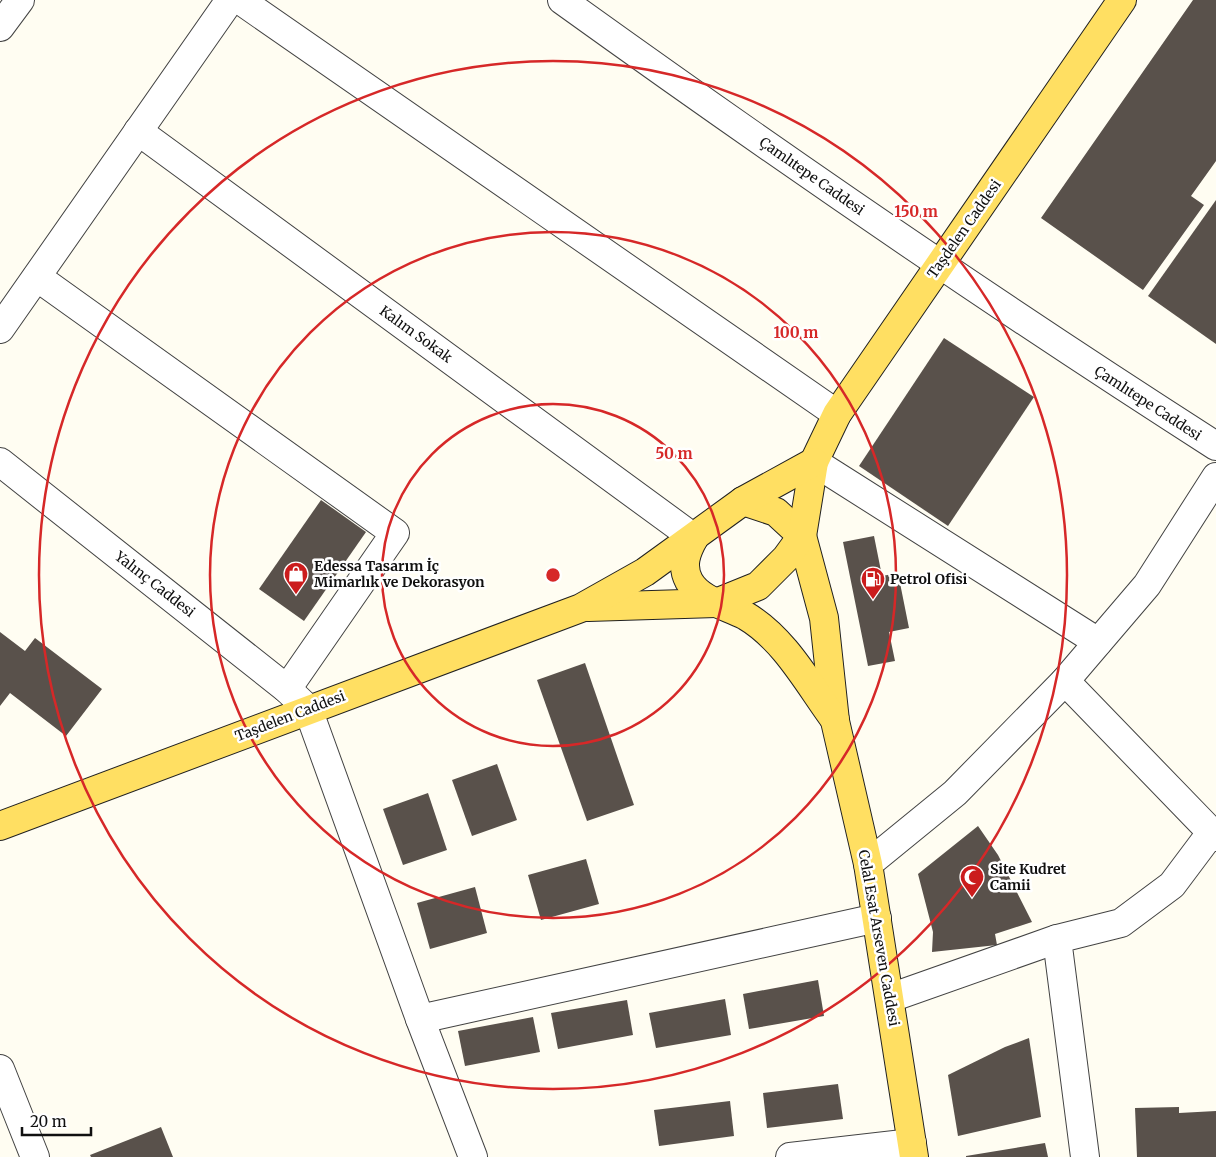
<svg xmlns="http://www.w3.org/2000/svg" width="1216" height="1157" viewBox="0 0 1216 1157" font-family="Merriweather,serif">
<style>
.building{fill:#59514b}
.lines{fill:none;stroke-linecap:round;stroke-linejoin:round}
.minor-casing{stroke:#434343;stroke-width:30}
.major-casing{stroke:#212121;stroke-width:30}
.minor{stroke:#fff;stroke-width:28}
.major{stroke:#ffdf62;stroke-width:28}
.ring{fill:none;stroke:#d62828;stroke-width:2.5}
.labels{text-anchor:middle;stroke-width:5;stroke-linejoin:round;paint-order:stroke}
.street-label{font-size:14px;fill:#101010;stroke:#fff}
.poi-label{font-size:14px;font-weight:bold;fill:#101010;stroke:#fff;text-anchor:start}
.centre{fill:#d62828;stroke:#fff;stroke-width:2.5}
.ring-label{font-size:15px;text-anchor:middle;font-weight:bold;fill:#d62828;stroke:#fff;stroke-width:5;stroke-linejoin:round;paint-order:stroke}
</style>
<rect width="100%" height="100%" fill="#fffdf2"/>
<!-- building -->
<g class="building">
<path d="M1193,0H1216V161L1191,196L1204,205L1143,290L1041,218Z"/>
<path d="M1216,200V344L1148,296Z"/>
<path d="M944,338L1034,397L948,526L859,466Z"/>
<path d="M321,500L366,532L304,621L259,589Z"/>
<path d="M874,536L882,576L898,573L909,628L889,632L895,661L868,666L843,542Z"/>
<path d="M0,632L25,651L35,638L102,689L66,736L10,693L0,706Z"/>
<path d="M585,663L634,805L587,821L537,680Z"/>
<path d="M497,764L517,820L472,836L452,780Z"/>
<path d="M428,793L447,850L403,865L383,809Z"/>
<path d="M978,826L998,855L1032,922L995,934L997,945L932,952L933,932L918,874Z"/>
<path d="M586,859L599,904L541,920L528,875Z"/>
<path d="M475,887L487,933L430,949L417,903Z"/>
<path d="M818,980L824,1016L749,1029L743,994Z"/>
<path d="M725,999L731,1035L656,1048L649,1013Z"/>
<path d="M627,1000L633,1035L558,1049L551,1013Z"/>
<path d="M533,1017L540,1052L465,1066L458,1031Z"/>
<path d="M1029,1038L1041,1117L958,1136L948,1075L1005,1047Z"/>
<path d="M838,1084L843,1119L767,1128L763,1093Z"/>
<path d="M730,1101L734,1136L659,1146L654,1110Z"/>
<path d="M1179,1107V1113L1216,1111V1157H1137L1135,1108Z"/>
<path d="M161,1127L173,1157H91L90,1155Z"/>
<path d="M1045,1143L1048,1157H966V1156Z"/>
</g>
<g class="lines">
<defs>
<g id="minor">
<path d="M240,0L837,414"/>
<path d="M562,0C776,154 994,304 1216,446"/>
<path d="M0,27L20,0"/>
<path d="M138,131L694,538"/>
<path d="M37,277L395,533L287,689"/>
<path d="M0,329L230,0"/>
<path d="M0,462L287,689L308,709L420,1019"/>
<path d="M814,462L1098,642"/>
<path d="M1065,681L1216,837"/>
<path d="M868,864L955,793L1065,681L1147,585L1216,477"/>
<path d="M890,998L1057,939"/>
<path d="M0,1069L35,1157"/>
<path d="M473,1157L420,1019L877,918"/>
<path d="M790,1157L912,1143"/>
<path d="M1085,1157L1057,939L1121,923L1172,885L1211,833"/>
</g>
<g id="major">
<path d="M743,501L776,512L802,536L824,618L835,721L868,864L914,1157"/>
<path d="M694,538C686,552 681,566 689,581C700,601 728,606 746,616C785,639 809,685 835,720"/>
<path d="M588,607L716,603L758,586L786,558L802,536L814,462L837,414L1122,0"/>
<path d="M0,826L581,608L645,572L743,501L814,462"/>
</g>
</defs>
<!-- minor casing -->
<use href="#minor" class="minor-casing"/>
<!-- major casing -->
<use href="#major" class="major-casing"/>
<!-- minor -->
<use href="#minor" class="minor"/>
<!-- major -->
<use href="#major" class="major"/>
</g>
<!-- distance rings -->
<g class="ring">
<circle cx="553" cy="575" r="171"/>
<circle cx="553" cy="575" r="343"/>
<circle cx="553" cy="575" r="514"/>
</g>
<!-- icons -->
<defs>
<symbol id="shop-pin" viewBox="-11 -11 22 30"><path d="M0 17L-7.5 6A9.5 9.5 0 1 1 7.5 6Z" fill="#cb1c1d" stroke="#fff"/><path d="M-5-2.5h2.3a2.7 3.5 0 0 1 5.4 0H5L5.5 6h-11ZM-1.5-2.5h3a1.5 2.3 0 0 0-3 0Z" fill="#fff"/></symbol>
<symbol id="fuel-pin" viewBox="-11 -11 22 30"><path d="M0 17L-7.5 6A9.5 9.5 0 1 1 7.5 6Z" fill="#cb1c1d" stroke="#fff"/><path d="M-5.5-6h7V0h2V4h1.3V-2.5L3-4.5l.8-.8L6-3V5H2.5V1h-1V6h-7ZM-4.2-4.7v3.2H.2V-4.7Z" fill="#fff"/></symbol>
<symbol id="mosque-pin" viewBox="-11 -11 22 30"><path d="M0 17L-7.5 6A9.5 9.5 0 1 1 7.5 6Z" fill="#cb1c1d" stroke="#fff"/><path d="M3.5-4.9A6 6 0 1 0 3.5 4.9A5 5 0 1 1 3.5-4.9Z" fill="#fff"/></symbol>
</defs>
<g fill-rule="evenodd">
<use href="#shop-pin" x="282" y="560" width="28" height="38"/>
<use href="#fuel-pin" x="859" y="565" width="28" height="38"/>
<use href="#mosque-pin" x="958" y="863" width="28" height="38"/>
</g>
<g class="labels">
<!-- street labels -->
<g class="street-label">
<text transform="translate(812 176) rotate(35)" y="5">Çamlıtepe Caddesi</text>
<text transform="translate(964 229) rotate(-55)" y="5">Taşdelen Caddesi</text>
<text transform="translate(416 334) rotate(36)" y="5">Kalım Sokak</text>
<text transform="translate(1148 403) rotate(33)" y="5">Çamlıtepe Caddesi</text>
<text transform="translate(155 584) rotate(38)" y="5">Yalınç Caddesi</text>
<text transform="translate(290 716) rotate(-21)" y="5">Taşdelen Caddesi</text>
<text transform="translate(879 938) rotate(80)" y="5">Celal Esat Arseven Caddesi</text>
</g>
<!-- poi labels -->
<g class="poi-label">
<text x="314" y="571">Edessa Tasarım İç<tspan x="314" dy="16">Mimarlık ve Dekorasyon</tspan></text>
<text x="890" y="584">Petrol Ofisi</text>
<text x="990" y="874">Site Kudret<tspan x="990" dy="16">Camii</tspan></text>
</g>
</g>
<circle cx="553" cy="575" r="8" class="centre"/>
<g class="ring-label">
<text x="916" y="217">150 m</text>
<text x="796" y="338">100 m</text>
<text x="674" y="459">50 m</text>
</g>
<!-- scale -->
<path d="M22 1127v8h69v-8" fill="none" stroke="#101010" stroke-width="2.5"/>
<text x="30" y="1127" font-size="15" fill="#101010" stroke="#ffffff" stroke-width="4" paint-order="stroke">20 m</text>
</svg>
